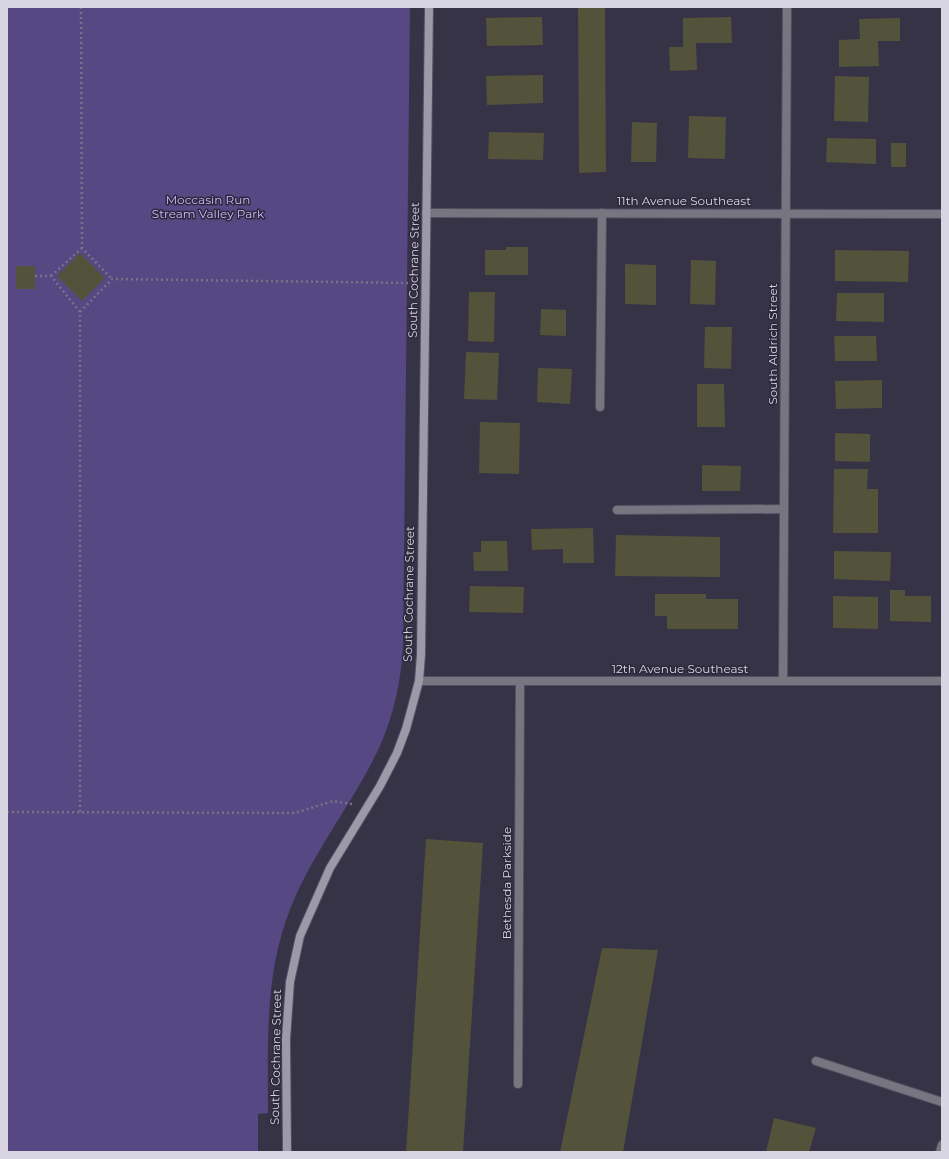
<svg xmlns="http://www.w3.org/2000/svg" width="949" height="1159" viewBox="0 0 949 1159" font-family="Montserrat,sans-serif">
<style>
.green{fill:#564882}
.building{fill:#53523b}
.lines{fill:none;stroke-linecap:round;stroke-linejoin:round}
.lane-casing{stroke:#545063;stroke-width:10}
.street-casing{stroke:#545063;stroke-width:10}
.secondary-casing{stroke:#545063;stroke-width:10}
.path{stroke:#777385;stroke-width:2.5;stroke-dasharray:2 3;stroke-linecap:butt}
.lane{stroke:#777680;stroke-width:8}
.street{stroke:#777680;stroke-width:8}
.secondary{stroke:#9c99a9;stroke-width:8}
.labels{text-anchor:middle;stroke-width:3;stroke-linejoin:round;paint-order:stroke}
.park-label{font-size:12px;fill:#c8bafd;stroke:#2d293d}
.street-label{font-size:12px;fill:#d7d5e2;stroke:#2d293d}
</style>
<rect width="100%" height="100%" fill="#373347"/>
<!-- green -->
<path class="green" d="M7,7H410L403,646C401,681 394,714 380,746C354,802 314,850 291,907C264,974 268,1043 268,1113L258,1114V1152H7Z"/>
<!-- building -->
<g class="building">
<path d="M578,7H605L606,172L579,173Z"/>
<path d="M542,17L543,45L487,46L486,18Z"/>
<path d="M731,17L732,43H696L697,70L670,71L669,47H683V18Z"/>
<path d="M900,18V41H878L879,66L839,67V40L860,39L859,19Z"/>
<path d="M543,75V103L487,105L486,76Z"/>
<path d="M835,76L869,77L868,122L834,121Z"/>
<path d="M689,116L726,117L725,159L688,158Z"/>
<path d="M632,122L657,123L656,162H631Z"/>
<path d="M489,132L544,133L543,160L488,159Z"/>
<path d="M827,138L876,139V164L826,162Z"/>
<rect x="891" y="143" width="15" height="24"/>
<path d="M506,247H528V275H485V250H506Z"/>
<path d="M835,250L909,251L908,282L835,281Z"/>
<path d="M80,253L105,278L82,301L57,276Z"/>
<path d="M691,260L716,261L715,305L690,304Z"/>
<path d="M625,264L656,265V305L625,304Z"/>
<rect x="16" y="266" width="19" height="23"/>
<path d="M469,292H495L494,342L468,341Z"/>
<path d="M837,293H884V322L836,321Z"/>
<path d="M541,309L566,310V336L540,335Z"/>
<path d="M705,327H732L731,369L704,368Z"/>
<path d="M834,336H876L877,361H835Z"/>
<path d="M466,352L499,353L497,400L464,399Z"/>
<path d="M538,368L572,369L570,404L537,402Z"/>
<path d="M882,380V408L836,409L835,381Z"/>
<path d="M697,384H724L725,427H697Z"/>
<path d="M480,422L520,423L519,474L479,473Z"/>
<path d="M835,433L870,434V462L835,461Z"/>
<path d="M702,465L741,466L740,491H702Z"/>
<path d="M834,469H868L867,489H878V533H833Z"/>
<path d="M593,528L594,563H563V549L532,550L531,529Z"/>
<path d="M616,535L720,537V577L615,576Z"/>
<path d="M481,541H507L508,571H474L473,552H481Z"/>
<path d="M834,551L891,552L890,581L834,579Z"/>
<path d="M470,586L524,587L523,613L469,612Z"/>
<path d="M890,590H905V596H931V622L890,621Z"/>
<path d="M655,594H706V599H738V629H667V616H655Z"/>
<path d="M833,596L878,597V629L833,628Z"/>
<path d="M426,839L483,843L463,1152H406Z"/>
<path d="M602,948L658,950L623,1152H560Z"/>
<path d="M774,1118L816,1128L809,1152H766Z"/>
</g>
<g class="lines">
<defs>
<g id="lane">
<path d="M600,407L602,213"/>
<path d="M617,510L784,509"/>
<path d="M816,1061L942,1102"/>
<path d="M940,1152L942,1145"/>
</g>
<g id="street">
<path d="M426,213L942,214"/>
<path d="M419,681H942"/>
<path d="M783,681L787,7"/>
<path d="M518,1084L520,681"/>
</g>
<path id="secondary" d="M287,1152L286,1039L290,982L300,936L330,868L380,786L397,753L406,729L419,681L421,655L429,7"/>
</defs>
<!-- lane casing -->
<use href="#lane" class="lane-casing"/>
<!-- street casing -->
<use href="#street" class="street-casing"/>
<!-- secondary casing -->
<use href="#secondary" class="secondary-casing"/>
<!-- path -->
<g class="path">
<path d="M81,7L82,248L112,279"/>
<path d="M35,276H51L80,312V812"/>
<path d="M51,276L82,248"/>
<path d="M80,312L112,279L412,283"/>
<path d="M7,812L295,813L333,801L352,804"/>
</g>
<!-- lane -->
<use href="#lane" class="lane"/>
<!-- street -->
<use href="#street" class="street"/>
<!-- secondary -->
<use href="#secondary" class="secondary"/>
</g>
<g class="labels">
<!-- park labels -->
<g class="park-label">
<text x="208" y="204">Moccasin Run<tspan x="208" dy="14">Stream Valley Park</tspan></text>
</g>
<!-- street labels -->
<g class="street-label">
<text x="684" y="205">11th Avenue Southeast</text>
<text transform="translate(414 270) rotate(-89)" y="4">South Cochrane Street</text>
<text transform="translate(773 344) rotate(-90)" y="4">South Aldrich Street</text>
<text transform="translate(409 594) rotate(-89)" y="4">South Cochrane Street</text>
<text x="680" y="673">12th Avenue Southeast</text>
<text transform="translate(507 883) rotate(-90)" y="4">Bethesda Parkside</text>
<text transform="translate(276 1057) rotate(-89)" y="4">South Cochrane Street</text>
</g>
</g>
<!-- border -->
<rect width="949" height="1159" fill="none" stroke="#d7d5e2" stroke-width="16"/>
</svg>
